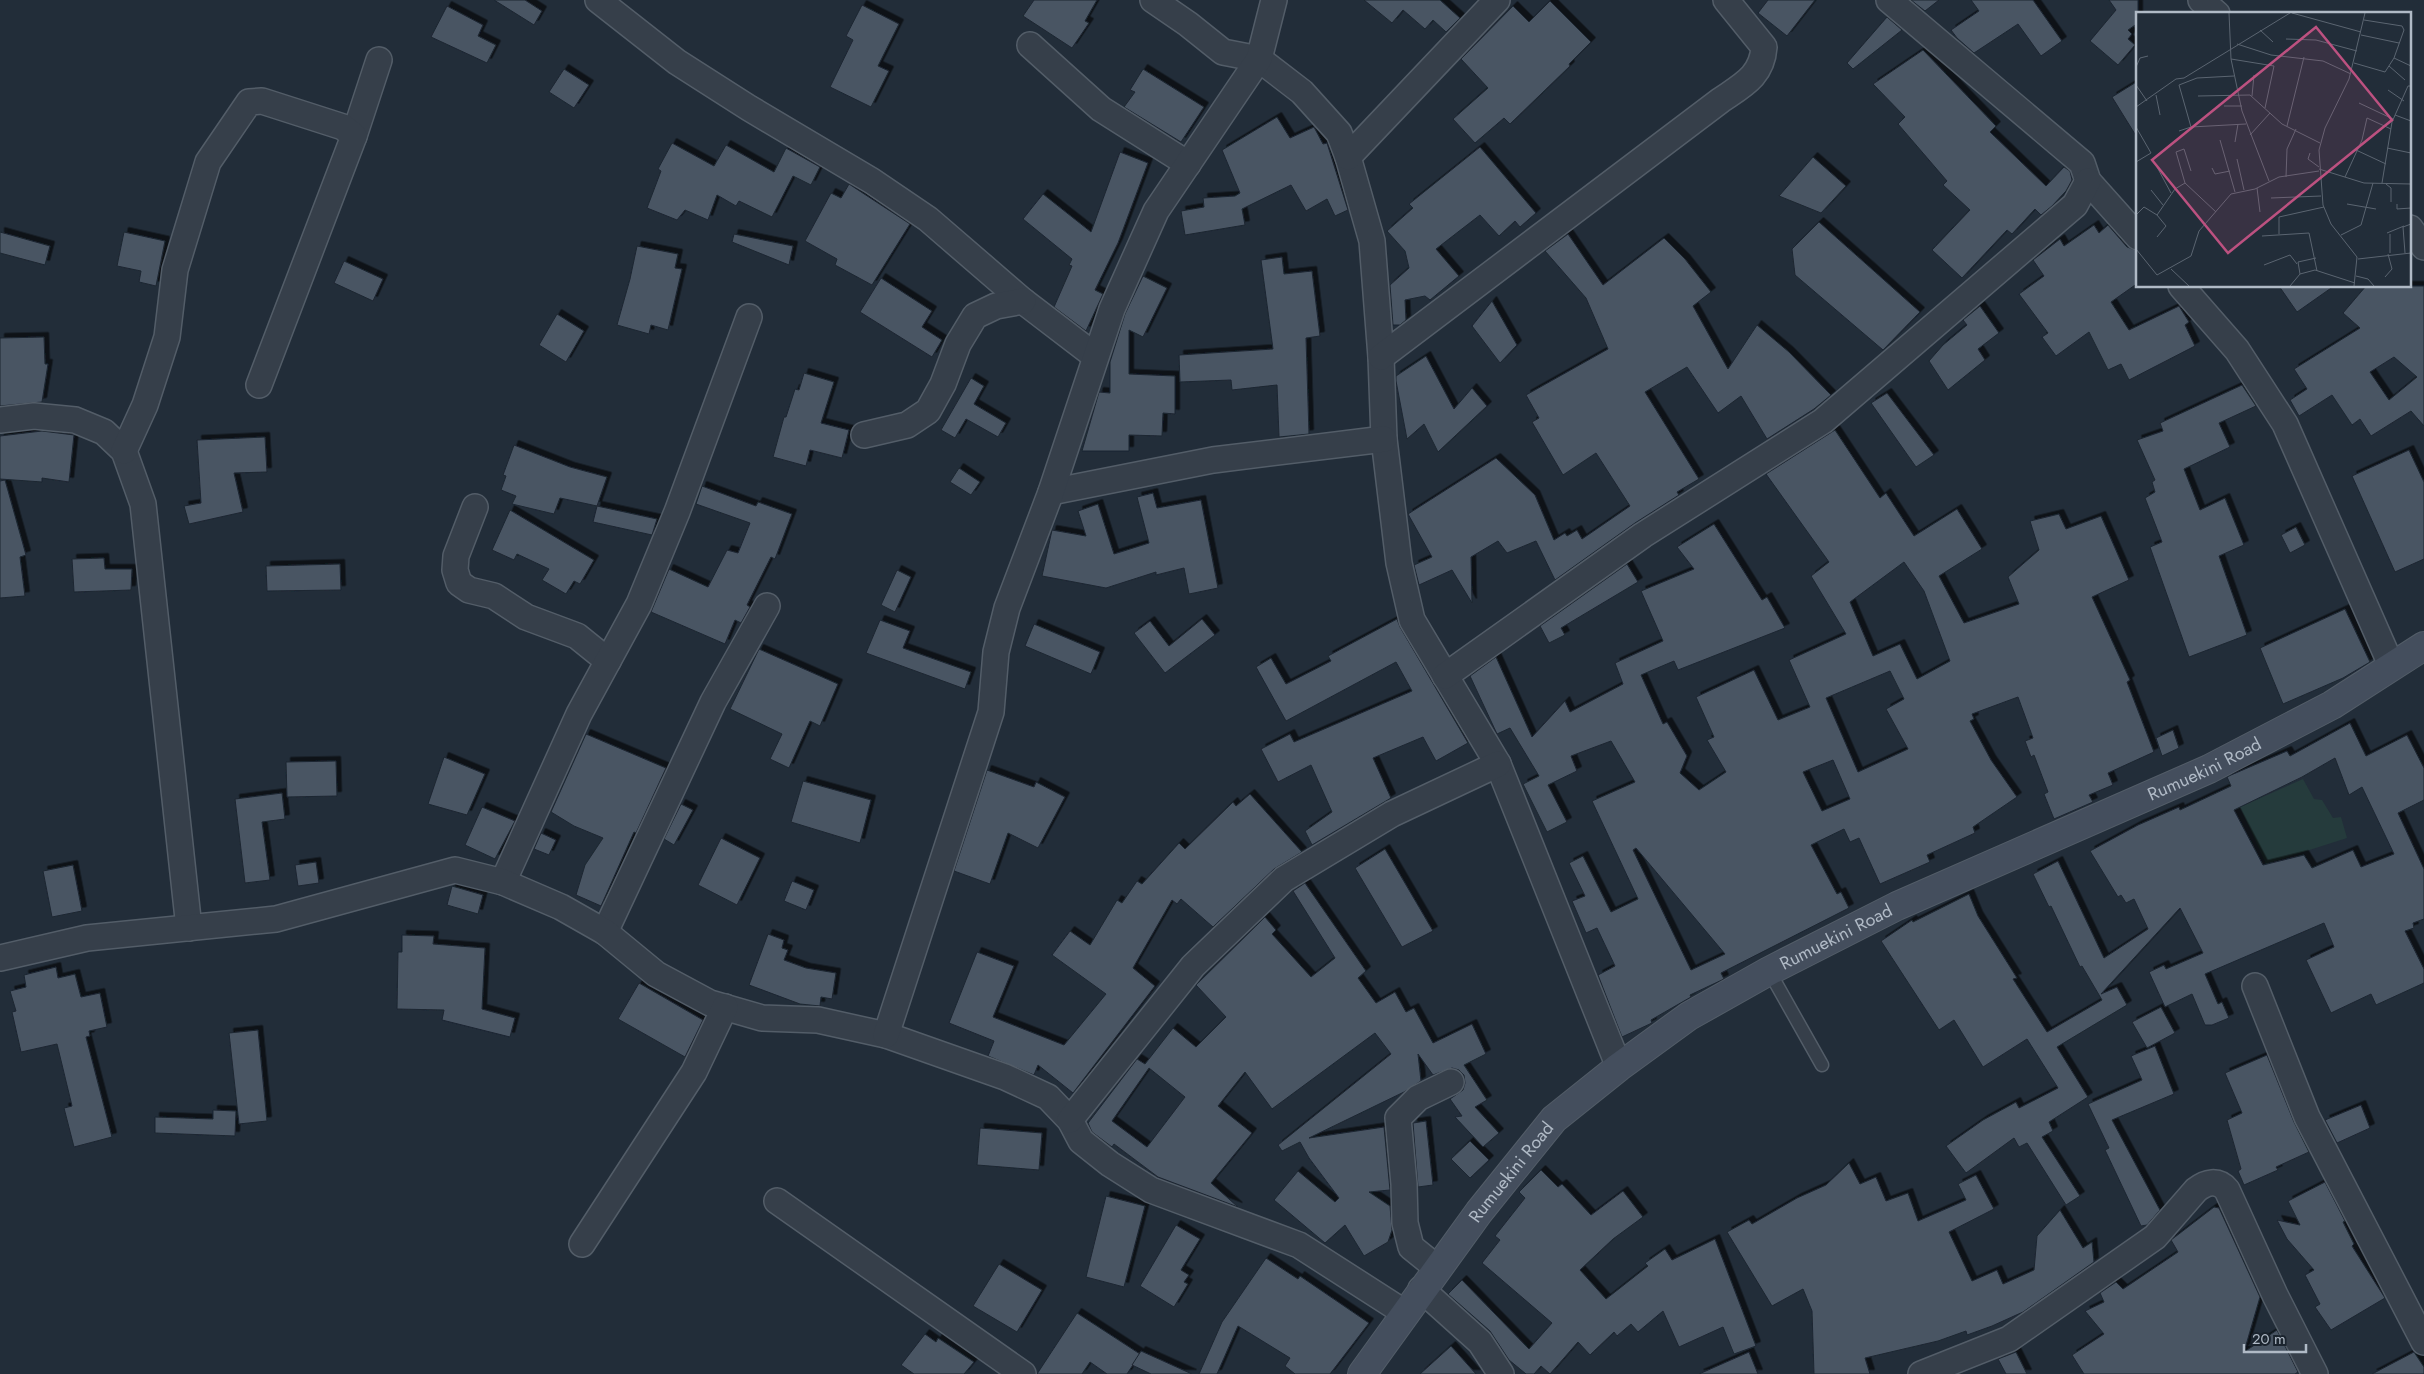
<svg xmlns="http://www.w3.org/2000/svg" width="2424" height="1374" viewBox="0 0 2424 1374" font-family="Jost,sans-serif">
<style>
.green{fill:#253b3c}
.building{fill:#485463;stroke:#1d2631;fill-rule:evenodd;filter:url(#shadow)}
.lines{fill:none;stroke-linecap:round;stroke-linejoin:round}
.lane-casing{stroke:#535d68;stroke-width:15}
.street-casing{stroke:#535d68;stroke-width:28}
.secondary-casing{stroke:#535d68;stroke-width:30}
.lane{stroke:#363f4a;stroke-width:12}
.street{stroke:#363f4a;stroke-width:25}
.secondary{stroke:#444e5d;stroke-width:28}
.labels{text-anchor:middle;stroke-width:4.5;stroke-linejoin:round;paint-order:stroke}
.street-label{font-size:18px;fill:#b0bac6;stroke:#1b242e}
.inset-road{fill:none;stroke:#5b6571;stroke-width:1}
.view{fill:#bc5180;fill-opacity:0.15;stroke:#bc5180;stroke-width:2.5}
.inset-edge{fill:none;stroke:#b0bac6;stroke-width:2.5}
</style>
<defs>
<filter id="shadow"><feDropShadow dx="4.5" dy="-4.5" stdDeviation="0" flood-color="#0009"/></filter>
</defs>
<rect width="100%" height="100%" fill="#222d39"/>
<!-- green -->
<path class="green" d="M2303,779L2314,799L2322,800L2333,818L2341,817L2347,838L2266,864L2240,807Z"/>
<!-- building -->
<g class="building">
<path d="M494,0H525L542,11L534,25Z"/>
<path d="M1034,0H1097L1085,21L1089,23L1072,48L1023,16Z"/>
<path d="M1364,0H1440L1460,18L1446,32L1433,20L1425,29L1403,10L1392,23Z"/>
<path d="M1768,0H1815L1787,36L1758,13Z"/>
<path d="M1911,0H1939L1925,11Z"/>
<path d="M1971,0H2033L2062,41L2041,56L2018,24L1974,53L1957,38L1951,30L1979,11Z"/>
<path d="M2109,0H2138V23L2128,30L2132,34L2128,39L2135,45L2118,65L2090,41L2116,10Z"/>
<path d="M1550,1L1591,42L1569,64L1570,66L1510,124L1504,118L1475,143L1453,119L1488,88L1461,59L1513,6L1529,22Z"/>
<path d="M862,5L899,24L878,66L889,71L871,107L830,87L853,40L846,36Z"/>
<path d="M447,6L483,25L478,36L496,45L487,63L431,37Z"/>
<path d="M1887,17L1902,30L1853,69L1847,63Z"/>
<path d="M1923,50L1996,126L1990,132L2046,186L2064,167L2070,171L2072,180L2066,191L2052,206L2041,215L2035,209L2012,234L2007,230L1962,278L1932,250L1970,210L1943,185L1947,181L1898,124L1905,117L1873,84Z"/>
<path d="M564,69L589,85L574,108L549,92Z"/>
<path d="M1143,69L1204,107L1181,142L1124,107L1135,92L1130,90Z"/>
<path d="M2138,81V139L2112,97Z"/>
<path d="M1277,117L1290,138L1314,127L1323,144L1327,143L1348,210L1335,216L1327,199L1306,211L1291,185L1242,209L1245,225L1185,235L1181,211L1204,207L1203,198L1235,196L1240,193L1222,150Z"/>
<path d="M672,143L714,166L726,145L774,172L786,148L820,167L811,185L793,176L772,217L739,201L736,206L717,195L708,220L685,210L677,220L647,208L661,171L658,169Z"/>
<path d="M1480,147L1536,213L1520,227L1515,221L1499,236L1480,215L1436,249L1459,276L1430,300L1425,296L1405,300L1406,320L1400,325H1393L1390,285L1409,268L1405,251L1387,231L1413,208L1409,204Z"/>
<path d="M1120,152L1148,163L1118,243L1095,290L1103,294L1086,331L1054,307L1072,266L1069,265L1072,259L1023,219L1043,194L1091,232Z"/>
<path d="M1813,157L1846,186L1821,213L1779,196Z"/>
<path d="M849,184L910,224L872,285L835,265L837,259L805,241L831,193L841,198Z"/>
<path d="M1819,222L1920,312L1883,350L1795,275L1792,249Z"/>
<path d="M2094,225L2099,233L2108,225L2127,247L2138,251V283L2111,302L2129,330L2179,306L2189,322L2185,325L2195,346L2129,380L2121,364L2108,370L2089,332L2056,356L2042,337L2048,333L2019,294L2044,276L2033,260L2060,239L2064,246Z"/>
<path d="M0,232L50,246L45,265L0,253Z"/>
<path d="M124,232L165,241L156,286L139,282L141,271L117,266Z"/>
<path d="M734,234L793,246L789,265L732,242Z"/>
<path d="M1568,234L1603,285L1664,238L1685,259L1711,292L1693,306L1728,369L1757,325L1789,352L1831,395L1814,409L1767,439L1741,396L1718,413L1687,367L1645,392L1699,479L1677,492L1679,495L1635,523L1555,580L1536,541L1507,553L1498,541L1471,557L1472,603L1452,570L1419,585L1414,565L1432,557L1408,514L1496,458L1535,495L1554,540L1565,533L1567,536L1577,530L1582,539L1630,506L1596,453L1563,475L1532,422L1539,418L1526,395L1608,349L1586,298L1545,251Z"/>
<path d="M637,246L678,254L675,268L682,269L668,330L651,325L649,334L617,325L630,279Z"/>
<path d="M1282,257L1284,274L1312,271L1320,336L1306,338L1309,434L1279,437L1277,385L1232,390L1231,380L1180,382L1179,355L1273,349L1261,260Z"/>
<path d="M344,261L383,279L373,301L334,283Z"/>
<path d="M1143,276L1167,288L1143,337L1129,330V374L1175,376V414L1163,413L1162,436L1129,435V451H1082L1099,392L1110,393V362L1125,314Z"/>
<path d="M881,278L932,311L922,327L942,340L932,357L860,312Z"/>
<path d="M2279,286H2334L2297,312Z"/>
<path d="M2366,286H2424V426L2411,411L2371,436L2360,419L2352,425L2332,395L2299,416L2290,400L2307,389L2294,369L2360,328L2343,313ZM2394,357L2417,377L2389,400L2370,372Z"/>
<path d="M1492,301L1517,345L1500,363L1472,326Z"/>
<path d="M1980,306L1999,333L1978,349L1985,360L1948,390L1929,361L1943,345L1967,325L1963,320Z"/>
<path d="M557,314L584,331L566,362L539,345Z"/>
<path d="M44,337L45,364H48L42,402L0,406V338Z"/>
<path d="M1426,356L1454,409L1472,388L1487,406L1438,452L1424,424L1407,439L1396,381V376Z"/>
<path d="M804,373L834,382L821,423L849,430L842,458L810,450L806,466L773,457L784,417H786L795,389L799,390Z"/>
<path d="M971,378L984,386L974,404L1006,423L998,437L966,419L955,438L941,430Z"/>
<path d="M2242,385L2256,406L2219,423L2230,447L2184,469L2200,510L2225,498L2244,545L2219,556L2247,635L2189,657L2150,547L2162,542L2145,498L2155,492L2152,482L2155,480L2137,440L2163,431L2160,423Z"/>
<path d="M1887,393L1934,455L1916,467L1871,403Z"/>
<path d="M1835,430L1880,498L1886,493L1914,536L1957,509L1982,549L1939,576L1964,623L2019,604L2008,577L2039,550L2030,521L2059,514L2066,529L2101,516L2129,580L2092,597L2130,680L2127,682L2154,752L2108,773L2113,785L2089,795L2093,802L2054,819L2044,794L2048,792L2034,755L2031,757L2025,741L2033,738L2018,697L1972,714L1974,719L1970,721L1991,760L2017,797L1973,827L1975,833L1927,855L1930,862L1880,884L1859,838L1850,842L1844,829L1811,845L1837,894L1841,892L1849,908L1721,973L1724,979L1690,995L1691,997L1651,1020L1652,1023L1622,1037L1598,975L1615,966L1597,928L1586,933L1572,901L1585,896L1569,863L1583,856L1611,912L1638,899L1592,801L1635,782L1611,741L1571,756L1577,771L1548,785L1567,822L1547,832L1523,784L1539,776L1510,728L1497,734L1470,676L1496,657L1532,737L1565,701L1570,712L1623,684L1615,663L1663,641L1641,591L1694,569L1677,547L1714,524L1762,600L1767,597L1785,628L1678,670L1674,661L1641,675L1663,724L1667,722L1687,756L1680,773L1699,790L1726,772L1707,740L1714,737L1696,697L1754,670L1778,720L1810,707L1789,660L1846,634L1811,576L1829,562L1766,474ZM1904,562L1924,591L1950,661L1917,679L1900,644L1873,656L1850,602ZM1890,671L1904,699L1886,709L1908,749L1858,772L1826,698ZM1833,760L1850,799L1822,811L1803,772ZM1636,848L1725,954L1691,970L1633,850Z"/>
<path d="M42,431L74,435L69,482L42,478V482L0,479V436Z"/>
<path d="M265,437L267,472L234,473L243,512L189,524L184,506L201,503L197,440Z"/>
<path d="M514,445L570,467L607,477L597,506L560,498L554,514L512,504L516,496L501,490L506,476L503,475Z"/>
<path d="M2409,450L2424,482V559L2395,572L2352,476Z"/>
<path d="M959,468L980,482L971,495L950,482Z"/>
<path d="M5,480L26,555L20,557L25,596L0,598V481Z"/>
<path d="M702,486L756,506L758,502L792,514L775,559L771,557L747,605L750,607L741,623L735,620L725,644L651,612L669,569L708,587L727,550L738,553L750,523L696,504Z"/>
<path d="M1153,493L1157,508L1201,500L1218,588L1189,594L1184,568L1156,575V572L1106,588L1042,576L1052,530L1086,536L1078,511L1098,504L1114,554L1149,543L1137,497Z"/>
<path d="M597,506L657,519L652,535L593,522Z"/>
<path d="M510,510L594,560L580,584L574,581L566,594L542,580L549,569L517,554L514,560L492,550Z"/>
<path d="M2296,527L2305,545L2290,553L2281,535Z"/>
<path d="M104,558L105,569H132L131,590L74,592L72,559Z"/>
<path d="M340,564L341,590L267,591L266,566Z"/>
<path d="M1627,564L1638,582L1561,628L1565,635L1549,643L1540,626Z"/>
<path d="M897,570L911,577L895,612L881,605Z"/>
<path d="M2345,609L2370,662L2343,678L2283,704L2260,648Z"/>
<path d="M1202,619L1215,635L1165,673L1134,633L1150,621L1169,646Z"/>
<path d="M1397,619L1400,627L1468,743L1436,761L1423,737L1373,758L1391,798L1312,845L1305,831L1332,812L1311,765L1278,782L1261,749L1290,734L1294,742L1412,691L1396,662L1286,721L1256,667L1271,658L1286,684L1331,661L1328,656Z"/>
<path d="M880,620L910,631L903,648L971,672L965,689L866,653Z"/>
<path d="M1034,624L1100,652L1091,674L1025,646Z"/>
<path d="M759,649L838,684L820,726L810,721L789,768L770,759L782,734L730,709Z"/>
<path d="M2350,723L2366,756L2407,735L2424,768V800L2398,813L2424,869V919L2413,923L2414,928L2405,931L2424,969V983L2376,1005L2371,994L2331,1013L2306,960L2334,947L2324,923L2205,974L2218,1004L2222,1002L2229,1018L2212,1025H2205L2192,994L2165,1007L2149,972L2164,965L2166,969L2203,953L2180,908L2101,994L2117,987L2127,1005L2057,1047L2088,1097L2049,1122L2053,1131L2042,1137L2080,1196L2066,1205L2027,1143L2019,1147L2014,1138L1966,1173L1946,1146L1983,1120L2016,1102L2019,1108L2058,1088L2027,1039L1983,1067L1954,1020L1939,1030L1881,941L1912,920L1913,922L1969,894L1978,916L2017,978L2013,979L2047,1032L2102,1000L2082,966L2080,967L2051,906L2049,907L2033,874L2058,861L2104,958L2148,929L2134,899L2126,903L2121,895L2118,897L2090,851L2138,825L2179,807L2180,810L2231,786L2227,777L2231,775L2287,751L2290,756ZM2335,758L2349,795L2362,787L2394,854L2361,867L2353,850L2312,868L2304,855L2263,865L2234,810L2302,777Z"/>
<path d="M2173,730L2179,748L2162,756L2156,738Z"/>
<path d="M586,734L666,768L636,833L634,832L601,906L576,895L585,865L603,838L574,826L551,812Z"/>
<path d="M444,757L485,774L467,815L428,804Z"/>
<path d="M336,761L337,796L287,797L286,762Z"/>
<path d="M987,770L1034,787L1036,782L1065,797L1038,848L1008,833L990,884L954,871Z"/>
<path d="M803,781L871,800L860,843L791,822Z"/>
<path d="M282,793L285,819L262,822L270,880L245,883L235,799Z"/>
<path d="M1250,794L1302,852L1274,869L1213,927L1181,899L1177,904L1172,900L1133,968L1155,986L1073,1093L1038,1065L1034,1075L988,1056L994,1041L949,1023L977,952L1014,966L993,1017L1064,1045L1106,994L1052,955L1070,931L1090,945L1117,900L1122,903L1137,881L1142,884L1179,843L1185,849L1233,802L1236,806Z"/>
<path d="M681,804L693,810L674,845L664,839Z"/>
<path d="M482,807L515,821L495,859L465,845Z"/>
<path d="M541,833L556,840L549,855L534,849Z"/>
<path d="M721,838L760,858L737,905L698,885Z"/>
<path d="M1385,849L1433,931L1402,947L1355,868Z"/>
<path d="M316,862L319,883L298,886L295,865Z"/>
<path d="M73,865L82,911L52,917L43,871Z"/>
<path d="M792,881L814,890L806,910L784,901Z"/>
<path d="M1305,883L1366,971L1358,978L1376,1003L1395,992L1406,1012L1414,1008L1433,1043L1472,1024L1486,1054L1464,1065L1487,1100L1475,1107L1499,1133L1483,1147L1455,1117L1462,1116L1450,1099L1463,1090L1465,1083L1464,1075L1459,1070L1452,1068L1433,1075L1418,1054L1421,1081L1404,1092L1309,1138L1384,1127L1390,1190L1369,1192L1390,1206L1392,1230L1388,1242L1364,1256L1345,1225L1325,1243L1274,1200L1298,1171L1335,1202L1339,1198L1309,1158L1300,1142L1282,1151L1278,1145L1391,1054L1375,1033L1272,1109L1245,1072L1218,1106L1252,1133L1211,1183L1238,1207L1158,1177L1114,1144L1112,1147L1092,1132L1088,1123L1137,1059L1145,1064L1173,1028L1196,1047L1226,1017L1196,985L1265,917L1276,930L1272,934L1311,977L1335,958L1293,891ZM1149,1068L1185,1097L1147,1147L1112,1121Z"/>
<path d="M452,886L483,895L478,914L447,905Z"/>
<path d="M768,934L784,940L782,948L788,950L784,960L806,968L836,973L832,999L821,997L820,1006L800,1004L749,985Z"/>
<path d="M402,935L434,936L433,944L485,948L482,1009L515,1018L510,1037L442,1020L444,1010L397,1009L398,952H402Z"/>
<path d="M56,967L58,978L75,974L81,997L100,993L107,1027L89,1031L90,1036L86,1037L112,1137L74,1147L64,1108L72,1106L57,1044L21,1052L12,1012L16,1011L10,991L26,987L24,975Z"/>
<path d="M639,983L703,1020L685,1057L618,1019Z"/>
<path d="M2161,1007L2175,1033L2147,1048L2132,1022Z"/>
<path d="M258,1030L267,1121L239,1124L229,1033Z"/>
<path d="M2155,1046L2174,1094L2112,1120L2160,1210L2147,1225L2141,1226L2105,1150L2109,1148L2088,1104L2142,1080L2131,1056Z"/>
<path d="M2267,1055L2294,1122L2309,1152L2276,1167L2278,1170L2244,1185L2238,1171L2241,1169L2227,1120L2242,1113L2225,1073Z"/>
<path d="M2361,1105L2370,1128L2337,1143L2325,1120Z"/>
<path d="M213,1110L236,1111L235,1136L155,1133V1117L213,1119Z"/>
<path d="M1426,1121L1433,1185L1418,1187L1413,1123Z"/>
<path d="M980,1128L1042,1133L1039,1170L977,1165Z"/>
<path d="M1470,1141L1489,1160L1470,1178L1451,1159Z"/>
<path d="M1849,1163L1860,1184L1876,1177L1886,1201L1908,1193L1918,1221L1966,1200L1958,1184L1976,1175L1994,1209L1949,1232L1972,1281L1997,1270L2003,1284L2034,1270L2037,1236L2060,1210L2083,1248L2092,1242L2094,1262L2023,1312L1992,1326L1967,1335L1966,1331L1938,1341L1865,1358L1870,1374H1814L1812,1311L1803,1289L1772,1306L1727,1232L1749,1220L1752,1224L1797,1198L1826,1185Z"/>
<path d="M1541,1170L1558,1187L1562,1184L1591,1215L1623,1191L1643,1217L1613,1239L1580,1270L1606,1299L1648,1266L1645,1263L1665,1249L1672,1260L1715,1239L1756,1346L1734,1354L1723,1327L1679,1347L1663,1311L1638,1332L1631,1324L1617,1336L1614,1332L1590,1355L1578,1342L1550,1374L1541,1366L1534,1374H1526L1509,1360L1490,1331L1448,1294L1462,1280L1529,1349L1552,1323L1482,1263L1500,1240L1495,1236L1525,1198L1519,1192Z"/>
<path d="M2325,1182L2345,1221L2343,1222L2354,1244L2352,1246L2385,1298L2331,1330L2315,1307L2320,1304L2305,1275L2314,1270L2287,1239L2277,1220L2300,1225L2288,1201Z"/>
<path d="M1106,1196L1145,1206L1124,1287L1086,1277Z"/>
<path d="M2214,1207L2219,1208L2260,1297L2244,1352L2277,1330L2298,1372L2295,1374H2084L2072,1355L2104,1334L2085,1311L2104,1302L2100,1293L2116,1282L2123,1289L2178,1252L2171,1240Z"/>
<path d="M1176,1225L1200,1239L1181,1270L1189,1275L1184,1282L1188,1284L1174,1307L1140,1286Z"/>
<path d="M1266,1258L1298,1279L1300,1276L1369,1323L1330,1374H1295L1285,1366L1290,1358L1238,1326L1217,1374H1199L1222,1322Z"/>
<path d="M999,1264L1042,1290L1017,1332L973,1306Z"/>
<path d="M1077,1313L1140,1354L1127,1374H1107L1090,1362L1082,1374H1037Z"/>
<path d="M925,1334L936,1342L938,1338L974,1362L964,1374H914L901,1365Z"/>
<path d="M1451,1346L1476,1374H1420Z"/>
<path d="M1141,1351L1192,1374H1151L1132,1365Z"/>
<path d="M1749,1352L1758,1374H1699Z"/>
<path d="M2016,1352L2027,1374H2006L1998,1359Z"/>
<path d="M2414,1352L2424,1367V1374H2372Z"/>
</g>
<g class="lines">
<defs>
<path id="lane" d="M1769,971L1822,1065"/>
<g id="street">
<path d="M598,0L677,62L749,108L872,181L928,219L1023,301L1095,356"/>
<path d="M1153,0L1188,24L1223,52L1259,59L1302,92L1339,133L1348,157L1372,241L1381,357L1384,439L1399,563L1412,620L1498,764L1619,1067"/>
<path d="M1889,0L2082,163L2088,181L2138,237"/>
<path d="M2201,0L2217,14"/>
<path d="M1030,45L1101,109L1188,164"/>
<path d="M354,136L379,60"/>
<path d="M1348,157L1497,0"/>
<path d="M2410,228L2424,247"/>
<path d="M2181,286L2237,350L2285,424L2392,667"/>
<path d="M1381,357L1721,100C1743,85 1762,76 1764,47L1726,0"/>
<path d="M0,420L34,416L75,420L104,432L124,451L143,504L189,928"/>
<path d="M864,435L907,425L928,411L943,384L958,344L975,316L996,306L1023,301"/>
<path d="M124,451L145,405L167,337L175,270L208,162L249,102L262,101L343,127L354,136L259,385"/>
<path d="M1051,492L1213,460L1384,439"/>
<path d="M475,507L456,556L455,570L459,583L469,590L494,596L526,617L577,636L608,661"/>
<path d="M1445,676L1643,535L1823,421L2075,205L2088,181"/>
<path d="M503,882L579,714L639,604L677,512L749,317"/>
<path d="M605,932L713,702L767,606"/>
<path d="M0,958L87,938L276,919L455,870L503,882L561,907L605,932L656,974L710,1003L762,1018L818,1020L886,1035L1005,1077L1048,1097L1070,1120L1081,1141L1110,1164L1151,1190L1299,1245L1405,1313"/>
<path d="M2255,986L2307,1117L2424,1342"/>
<path d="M886,1035L991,712L996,652L1007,608L1051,492L1112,309L1156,211L1259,59L1274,0"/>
<path d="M1070,1120L1193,966L1284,879L1392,814L1498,764"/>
<path d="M777,1201L1023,1374"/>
<path d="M582,1244L694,1072L725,1007"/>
<path d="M1437,1268L1411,1247L1405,1223L1404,1184L1398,1118L1418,1098L1451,1082"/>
<path d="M1421,1289L1480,1342L1501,1374"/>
<path d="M1921,1374L2009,1339L2155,1237L2196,1190C2206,1182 2218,1179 2227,1190L2275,1295L2315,1374"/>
</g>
<g id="secondary">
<path id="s1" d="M1362,1374L1479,1212L1554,1119L1619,1067L1689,1016L1769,971L1897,906L2209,769L2332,705L2424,646"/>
</g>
</defs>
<!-- lane casing -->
<use href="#lane" class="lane-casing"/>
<!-- street casing -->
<use href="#street" class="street-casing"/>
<!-- secondary casing -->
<use href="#secondary" class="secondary-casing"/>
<!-- lane -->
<use href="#lane" class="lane"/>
<!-- street -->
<use href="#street" class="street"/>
<!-- secondary -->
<use href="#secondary" class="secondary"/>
</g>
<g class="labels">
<!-- street labels -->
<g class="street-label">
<text dy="6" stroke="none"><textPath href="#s1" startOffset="1061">Rumuekini Road</textPath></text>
<text dy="6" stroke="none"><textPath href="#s1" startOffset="656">Rumuekini Road</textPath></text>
<text dy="6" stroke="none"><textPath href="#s1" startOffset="251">Rumuekini Road</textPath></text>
</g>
</g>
<!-- overview -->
<g transform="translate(2136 12)">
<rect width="275" height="275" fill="#222d39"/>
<path class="inset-road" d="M93,1L95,47L106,99L133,169M156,1L225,20M124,18L137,30M225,23L263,31M150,27L180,28L221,39M101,32L135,43L187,49L215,62M258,46L275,54M95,47L138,54L129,96M218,51L249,60L258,46L268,18L266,14L228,8M253,54L269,68M0,55L4,46L12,44M0,73L11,89M252,78L268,89M20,83L24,103M62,84L114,83L146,112L184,131M116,84L118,63M223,91L257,107M88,94H106M0,95L40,67L48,66L154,1M259,103L275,109M151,114L168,45M0,115L15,141L0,150M55,115L43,73L61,66L98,64M43,119L55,115L110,112M114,123L134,101M84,128L99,180M99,130L102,112M251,136L275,141M220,138L250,152M174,141L172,147L183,155M101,147L108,178M21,155L35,181M76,156L79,162L94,159M183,157L228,171L275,172M55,159L48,137L40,140L49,171L80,200M150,165L151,137L160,117M209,165L226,128L231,106L255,117M246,171L256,110L272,74H275M250,172L255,176V190M121,176L124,200M15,178L27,193M135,186L185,184M211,192L240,197M261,192V197L275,196M0,203L8,195L21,203L30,214L21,225M21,203L39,177L49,171M251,221L268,214M143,222V205L188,195M205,223L225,213L237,171M126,224L173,221L181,259M0,237L21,263L55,244L63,219L95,182L119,177L143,165L183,159M254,241V222M269,241L267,215L275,212M222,247L275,241M128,253L154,243L161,252M35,257L53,274M164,262L162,250L180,246M220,264L232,267L238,274M249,265L256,257L252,242M154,274L164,262L179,258L219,271M218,274L221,245L195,212L187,193L183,138L189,116L213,67L229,1"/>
<path class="view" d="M180,15L256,108L92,241L16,148Z"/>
<rect width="275" height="275" class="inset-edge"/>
</g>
<!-- scale -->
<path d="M2244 1344v8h62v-8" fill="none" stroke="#b0bac6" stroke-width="2.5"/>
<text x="2252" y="1344" font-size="15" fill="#b0bac6" stroke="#1b242e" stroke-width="4" paint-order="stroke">20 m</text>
</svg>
